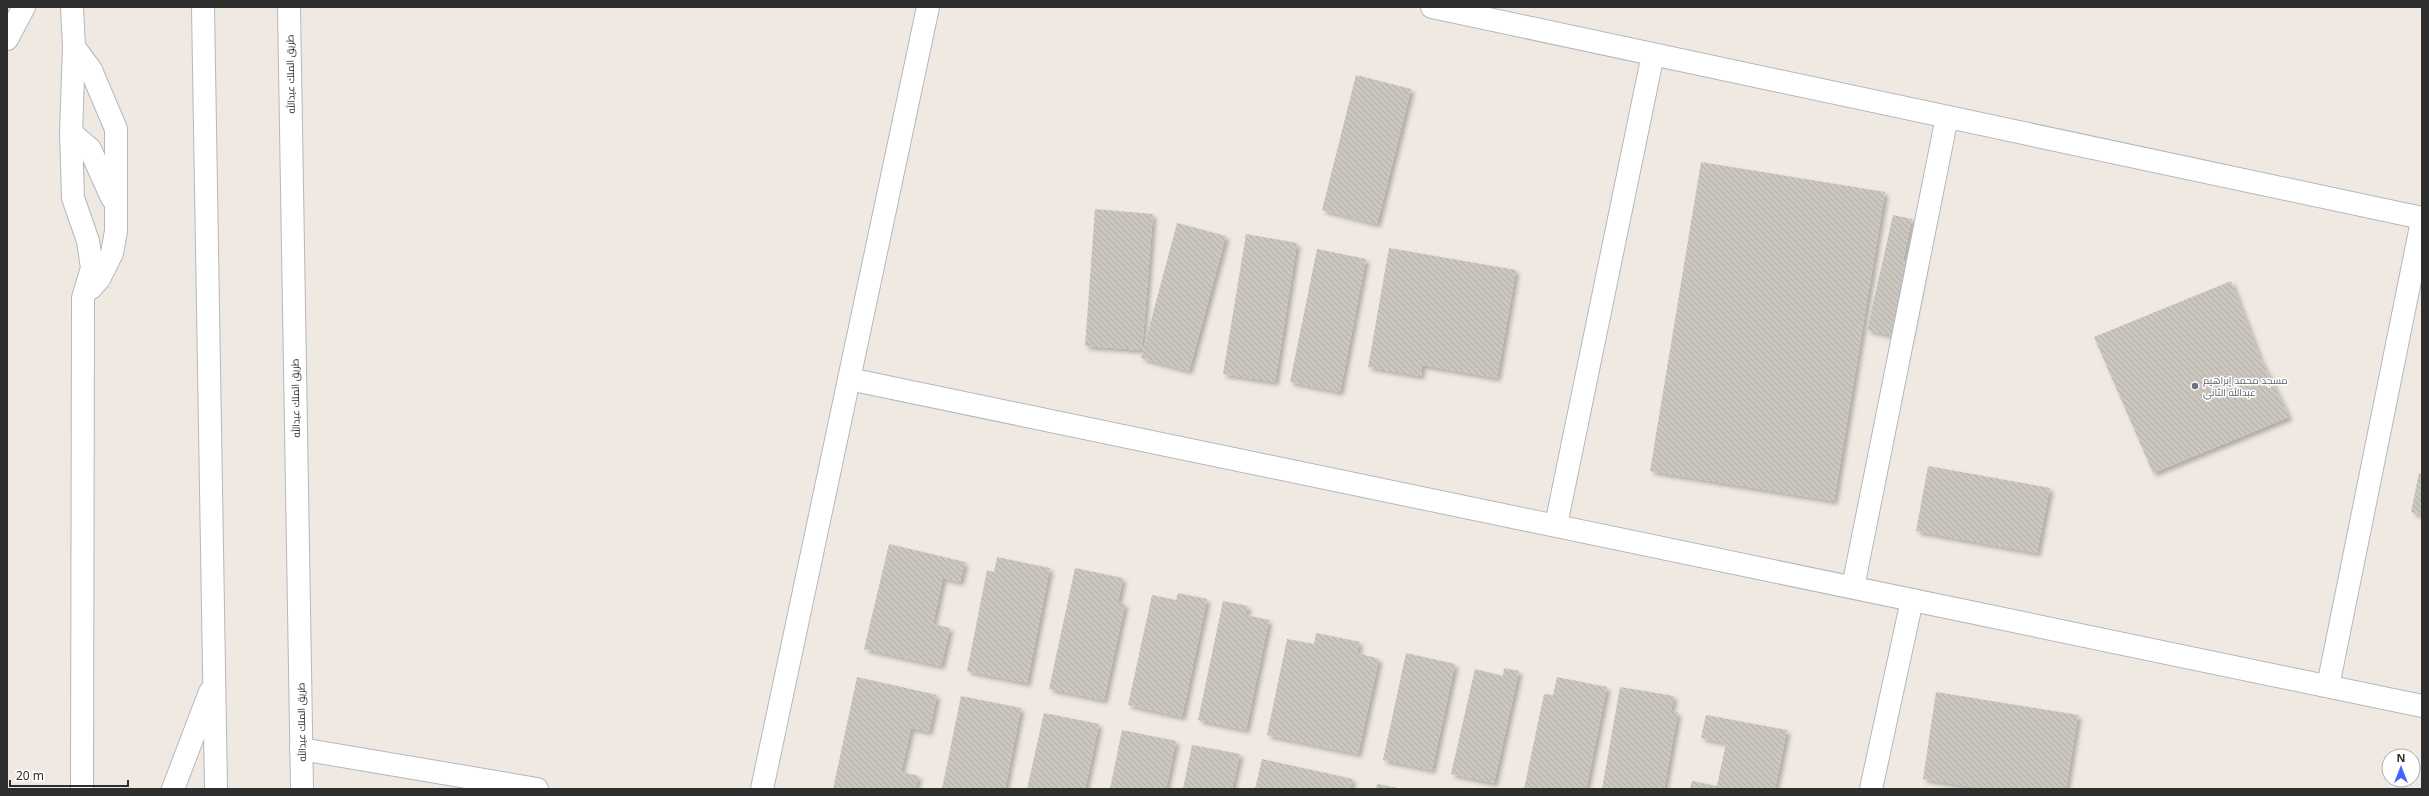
<svg xmlns="http://www.w3.org/2000/svg" width="2429" height="796" viewBox="0 0 2429 796" font-family="'Noto Sans',Cairo,sans-serif">
<style>
.building{fill:url(#building-back-hatch);filter:url(#shadow)}
.lines{fill:none;stroke-linecap:round;stroke-linejoin:round}
.minor-casing{stroke:#b4b7c1;stroke-width:24}
.minor{stroke:#fff;stroke-width:22}
.worship-dot{fill:#6b7280;stroke:#fff;stroke-width:1.5}
.labels{text-anchor:middle;stroke-width:3;stroke-linejoin:round;paint-order:stroke}
.street-label{font-size:10px;fill:#2e2e2e;stroke:#fff}
.worship-label{font-size:10px;fill:#5b616d;stroke:#fff;text-anchor:start}
</style>
<defs>
<pattern id="building-back-hatch" width="6" height="6" patternUnits="userSpaceOnUse"><rect width="6" height="6" fill="#cbc7bf"/><path d="M-1 5l2 2M0 0l6 6M5-1l2 2" fill="none" stroke="#afaba4"/></pattern>
<filter id="shadow"><feDropShadow dx="3.5" dy="3.5" stdDeviation="2" flood-color="#0004"/></filter>
</defs>
<rect width="100%" height="100%" fill="#efe9e1"/>
<!-- building -->
<g class="building">
<path d="M1356,75L1411,89L1377,224L1322,210Z"/>
<path d="M1701,162L1885,192L1834,501L1650,471Z"/>
<path d="M1095,209L1153,214L1142,350L1085,346Z"/>
<path d="M1893,215L1912,219L1903,260L1923,264L1908,339L1867,330Z"/>
<path d="M1177,223L1226,236L1189,371L1141,358Z"/>
<path d="M1246,234L1297,243L1275,382L1223,374Z"/>
<path d="M1389,248L1516,270L1497,378L1422,365L1421,376L1368,367Z"/>
<path d="M1317,249L1366,259L1340,392L1290,382Z"/>
<path d="M2231,281L2259,356L2289,417L2153,473L2094,337Z"/>
<path d="M1928,466L2050,488L2037,553L1916,531Z"/>
<path d="M2419,473L2422,474V515L2411,512Z"/>
<path d="M889,544L965,562L960,582L943,578L933,624L950,628L941,666L864,649Z"/>
<path d="M997,557L1050,568L1027,683L967,671L987,570L994,572Z"/>
<path d="M1075,568L1123,578L1118,602L1125,604L1104,700L1049,689Z"/>
<path d="M1178,593L1207,599L1182,717L1128,705L1152,595L1176,600Z"/>
<path d="M1223,601L1248,606L1246,615L1269,620L1246,730L1198,720Z"/>
<path d="M1316,633L1360,642L1357,653L1379,659L1358,754L1267,735L1287,639L1314,644Z"/>
<path d="M1406,653L1455,664L1432,770L1383,760Z"/>
<path d="M1504,668L1519,671L1494,783L1451,774L1475,669L1503,676Z"/>
<path d="M857,677L937,695L929,732L911,728L901,772L919,776L915,789H833Z"/>
<path d="M1557,677L1607,687L1586,789H1524L1544,694L1553,695Z"/>
<path d="M1620,687L1674,696L1671,711L1678,712L1664,789H1602Z"/>
<path d="M1936,692L2078,715L2066,789H1985L1923,779Z"/>
<path d="M961,696L1021,708L1005,789H942Z"/>
<path d="M1044,713L1099,724L1085,789H1027Z"/>
<path d="M1706,715L1787,730L1775,789H1690L1692,781L1717,786L1726,743L1701,738Z"/>
<path d="M1122,730L1176,741L1166,789H1110Z"/>
<path d="M1192,745L1240,754L1232,789H1183Z"/>
<path d="M1262,759L1353,779L1350,789H1255Z"/>
<path d="M1377,784L1398,788V789H1376Z"/>
</g>
<g class="lines">
<defs>
<g id="minor">
<path d="M72,7L74,47L91,70L116,129V231L112,253L99,279L91,288"/>
<path d="M203,7L216,789"/>
<path d="M289,7L302,789"/>
<path d="M1432,7L2422,218"/>
<path d="M7,39L24,7"/>
<path d="M74,47L71,133L73,198L88,241L92,268L83,298L82,789"/>
<path d="M71,133L90,149L112,198"/>
<path d="M849,379L2422,706"/>
<path d="M1556,525L1653,54"/>
<path d="M1853,587L1947,117"/>
<path d="M2328,686L2422,221"/>
<path d="M301,749L537,789"/>
<path d="M173,789L210,692"/>
<path d="M762,789L928,7"/>
<path d="M1871,789L1912,600"/>
</g>
</defs>
<!-- minor casing -->
<use href="#minor" class="minor-casing"/>
<!-- minor -->
<use href="#minor" class="minor"/>
</g>
<!-- markers -->
<circle class="worship-dot" cx="2195" cy="386" r="4"/>
<g class="labels">
<!-- street labels -->
<g class="street-label">
<text transform="translate(290 74) rotate(-91)" y="4">طريق الملك عبدالله</text>
<text transform="translate(295 398) rotate(-91)" y="4">طريق الملك عبدالله</text>
<text transform="translate(301 722) rotate(-91)" y="4">طريق الملك عبدالله</text>
</g>
<!-- worship labels -->
<g class="worship-label">
<text x="2203" y="384">مسجد محمد إبراهيم<tspan x="2203" dy="12">عبدالله الثاني</tspan></text>
</g>
</g>
<!-- border -->
<rect width="2429" height="796" fill="none" stroke="#2e2e2e" stroke-width="16"/>
<!-- north arrow -->
<g transform="translate(2401 768)"><circle r="19" fill="#ffffff" stroke="#ababab"/>
<path d="M0-3L7 15L0 10L-7 15Z" fill="#4264fb"/>
<text y="-6" font-size="11" font-weight="bold" text-anchor="middle" fill="#2e2e2e">N</text>
</g>
<!-- scale -->
<path d="M10 780v6h118v-6" fill="none" stroke="#2e2e2e" stroke-width="2"/>
<text x="16" y="780" font-size="12" fill="#2e2e2e" stroke="#ffffff" stroke-width="3" paint-order="stroke">20 m</text>
</svg>
